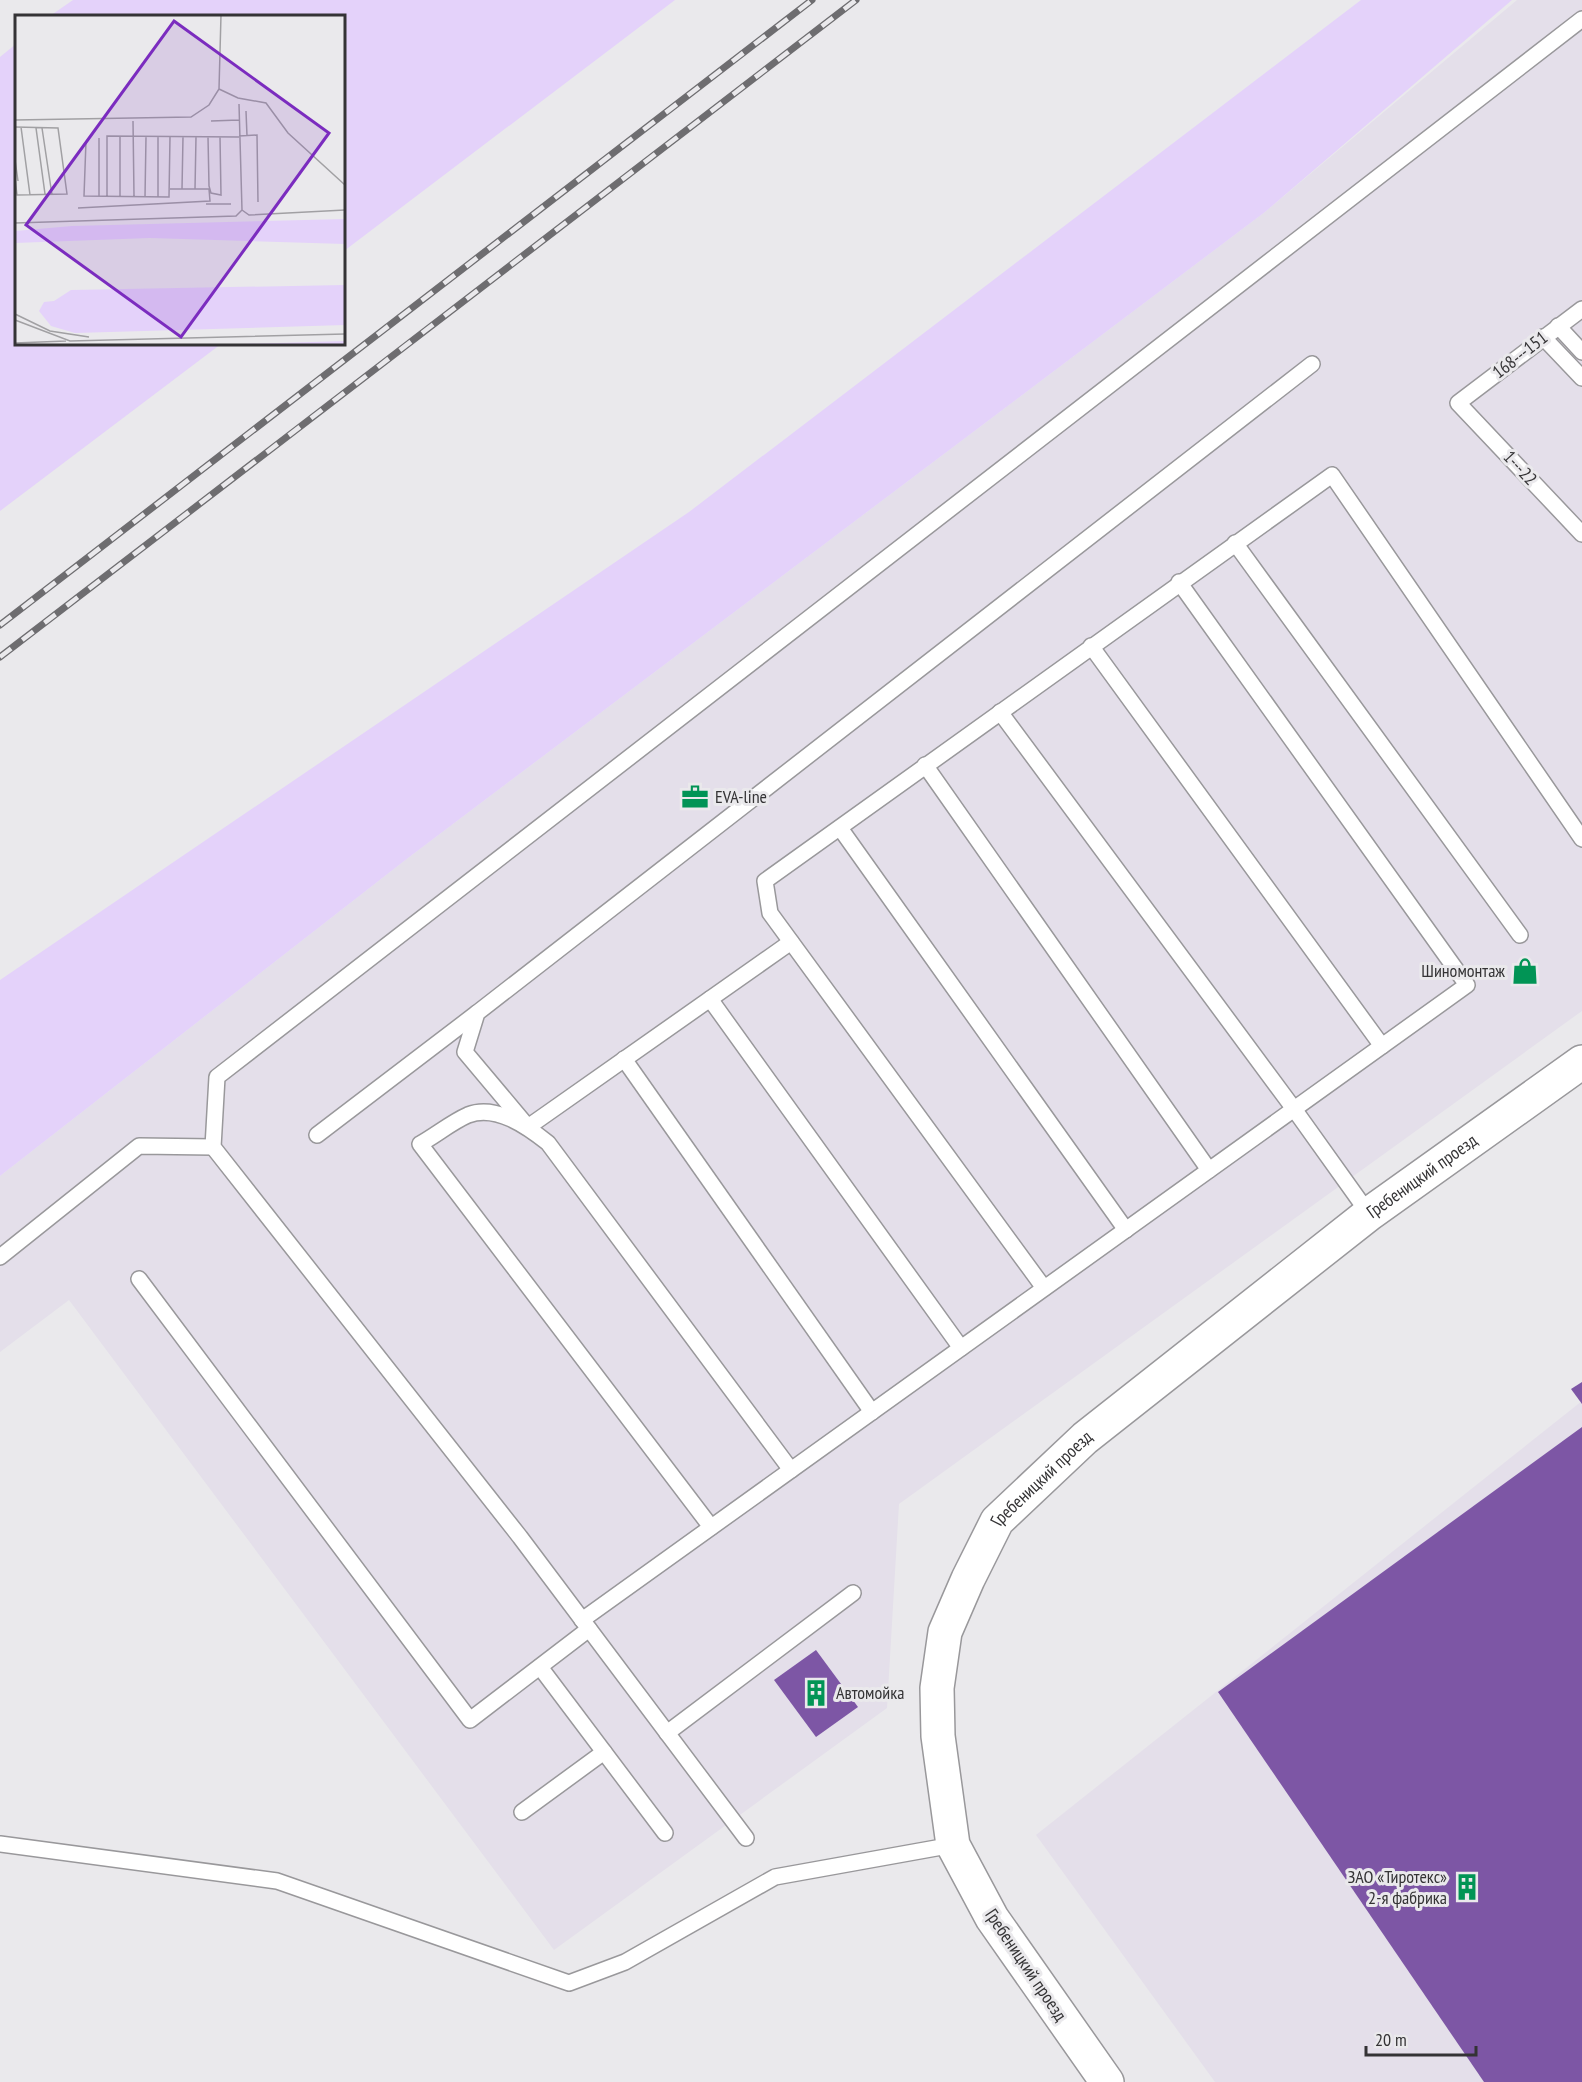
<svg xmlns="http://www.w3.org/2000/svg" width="1582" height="2082" viewBox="0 0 1582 2082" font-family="'PT Sans Narrow',sans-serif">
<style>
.built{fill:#e4dfea}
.green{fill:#e4d2fa}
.building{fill:#7d56a5}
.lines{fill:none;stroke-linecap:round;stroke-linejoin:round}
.service-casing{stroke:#99989b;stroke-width:18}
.tertiary-casing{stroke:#99989b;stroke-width:36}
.service{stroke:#fff;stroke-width:15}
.tertiary{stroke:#fff;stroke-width:33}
.rail-casing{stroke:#6e6d70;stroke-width:7}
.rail{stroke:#eae9ec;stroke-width:4.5;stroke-dasharray:14;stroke-linecap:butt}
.labels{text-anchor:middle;stroke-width:6;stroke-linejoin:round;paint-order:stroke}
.street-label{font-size:18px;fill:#343335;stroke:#eae9ec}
.poi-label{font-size:18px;fill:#343335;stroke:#eae9ec;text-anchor:start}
.inset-road{fill:none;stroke:#a1a0a3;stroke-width:1.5}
.view{fill:#7b2cbf;fill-opacity:0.15;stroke:#7b2cbf;stroke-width:3}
.inset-edge{fill:none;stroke:#343335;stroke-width:3}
</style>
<rect width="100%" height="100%" fill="#eae9ec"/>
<!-- built -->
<g class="built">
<path d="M1517,0H1582V1011L899,1504L887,1708L554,1950L69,1300L0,1352V1176L408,858L1265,212Z"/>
<path d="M1582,1401V2082H1215L1036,1835Z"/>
</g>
<!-- green -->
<g class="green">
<path d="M73,0H675L344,251V16H50Z"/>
<path d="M1361,0H1512L1265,212L408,858L0,1176V980L689,512Z"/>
<path d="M16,44V344H221L0,511V57Z"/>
</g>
<!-- building -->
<g class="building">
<path d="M1582,1382V1404L1571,1389Z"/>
<path d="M1582,1427V2082H1484L1218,1692Z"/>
<path d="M816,1650L858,1707L816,1737L774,1680Z"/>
</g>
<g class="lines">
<defs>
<g id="service">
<path d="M1582,309L1458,403L1582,534"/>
<path d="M1558,326L1582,352"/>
<path d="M1543,337L1582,378"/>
<path d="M1235,543L1520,935"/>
<path d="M1091,646L1382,1046"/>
<path d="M1000,712L1294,1109L1369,1214"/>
<path d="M925,765L1209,1170"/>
<path d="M840,828L1126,1230"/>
<path d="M791,942L528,1127L465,1052L477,1013L1312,364"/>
<path d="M710,999L961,1348"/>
<path d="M624,1059L872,1412"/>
<path d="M317,1135L477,1013"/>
<path d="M0,1257L139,1146L213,1147"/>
<path d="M139,1279L470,1720L589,1629"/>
<path d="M1044,1288L770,913L765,881L1332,475L1582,839"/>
<path d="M711,1527L420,1144C436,1135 452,1122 468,1115C496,1104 528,1127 548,1143L791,1470"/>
<path d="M582,1620L1467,985L1179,582"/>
<path d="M540,1667L665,1833"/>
<path d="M667,1733L853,1593"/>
<path d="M522,1812L604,1752"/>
<path d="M746,1838L520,1537L213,1147L217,1077L1582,19"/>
<path d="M0,1844L277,1881L569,1983L625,1962L775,1877L953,1845"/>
</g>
<g id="tertiary">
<path id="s1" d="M1107,2082L992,1918L953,1845L938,1736L937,1688L945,1632L968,1579L997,1521L1085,1438L1369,1214L1582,1062"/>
</g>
</defs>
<!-- service casing -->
<use href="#service" class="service-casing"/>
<!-- tertiary casing -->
<use href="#tertiary" class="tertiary-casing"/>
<!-- service -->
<use href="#service" class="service"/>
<!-- tertiary -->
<use href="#tertiary" class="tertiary"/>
<defs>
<g id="rail">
<path d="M0,625L812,0"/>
<path d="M0,657L856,0"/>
</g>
</defs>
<!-- rail casing -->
<use href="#rail" class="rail-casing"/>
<!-- rail -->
<use href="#rail" class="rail"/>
</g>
<!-- icons -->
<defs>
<symbol id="office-bare" viewBox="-9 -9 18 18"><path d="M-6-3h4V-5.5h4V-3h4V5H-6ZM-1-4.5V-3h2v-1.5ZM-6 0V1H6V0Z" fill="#019455" stroke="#eae9ec" stroke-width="2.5" paint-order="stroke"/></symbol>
<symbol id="shop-bare" viewBox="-9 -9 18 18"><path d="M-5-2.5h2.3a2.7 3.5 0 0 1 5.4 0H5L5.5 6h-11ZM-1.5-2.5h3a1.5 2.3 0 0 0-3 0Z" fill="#019455" stroke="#eae9ec" stroke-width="2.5" paint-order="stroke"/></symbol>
<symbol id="building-bare" viewBox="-9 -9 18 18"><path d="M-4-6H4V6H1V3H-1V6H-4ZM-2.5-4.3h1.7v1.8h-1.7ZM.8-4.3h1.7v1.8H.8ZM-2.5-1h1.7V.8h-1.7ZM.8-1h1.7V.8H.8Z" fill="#019455" stroke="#eae9ec" stroke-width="2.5" paint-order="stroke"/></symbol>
</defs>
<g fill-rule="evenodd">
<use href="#office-bare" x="676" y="778" width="38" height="38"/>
<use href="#shop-bare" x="1506" y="952" width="38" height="38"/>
<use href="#building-bare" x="797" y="1674" width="38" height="38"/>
<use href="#building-bare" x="1448" y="1868" width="38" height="38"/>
</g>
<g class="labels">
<!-- street labels -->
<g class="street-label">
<text transform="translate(1520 355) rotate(-38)" y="6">168---151</text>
<text transform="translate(1520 468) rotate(47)" y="6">1---22</text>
<text dy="6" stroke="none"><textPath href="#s1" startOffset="1168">Гребеницкий проезд</textPath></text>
<text dy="6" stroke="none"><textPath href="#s1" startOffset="682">Гребеницкий проезд</textPath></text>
<text transform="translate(1026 1965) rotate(56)" y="6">Гребеницкий проезд</text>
</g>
<!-- poi labels -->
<g class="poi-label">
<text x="715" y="803">EVA-line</text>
<text x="1505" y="977" text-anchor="end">Шиномонтаж</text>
<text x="836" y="1699">Автомойка</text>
<text x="1447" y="1883" text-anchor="end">ЗАО «Тиротекс»<tspan x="1447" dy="21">2-я фабрика</tspan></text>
</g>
</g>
<!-- overview -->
<g transform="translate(15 15)">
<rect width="330" height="330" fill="#eae9ec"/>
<path d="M330,204V229L135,223L0,228V216L57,211ZM330,270V310L60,318L36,311L24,296L29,287L39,286L56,275ZM330,326V330H194Z" fill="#e4d2fa"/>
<path class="inset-road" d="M204,74L223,83L251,88L273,118L330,170M231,96L232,121M0,105L176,102L194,90L204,74L206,0M118,106L119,181M196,106L224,105M0,112L43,113L52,179L2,180L0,164M6,112L15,180M21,113L30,179M27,113L37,180M224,121L242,120L243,187M105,122V181M193,122L194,171L196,178L206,180L205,122M84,123V181M71,126L69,181L154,182L155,122M0,145L3,166M167,174L168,122M180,174L181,122M92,181V121L224,122M130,182L131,122M143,182V122M191,189H216M63,193L195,186L194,174H155M227,195L234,200L330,195M0,208L221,201L227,195L224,89M0,299L35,316L74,322M0,305L55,326L330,319M0,328L51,326"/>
<path class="view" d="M159,6L314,118L166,322L11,210Z"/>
<rect width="330" height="330" class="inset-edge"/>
</g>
<!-- scale -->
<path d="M1366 2046v9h110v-9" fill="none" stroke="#343335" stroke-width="3"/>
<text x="1375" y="2046" font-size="18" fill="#343335" stroke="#eae9ec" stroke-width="4.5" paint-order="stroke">20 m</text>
</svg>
